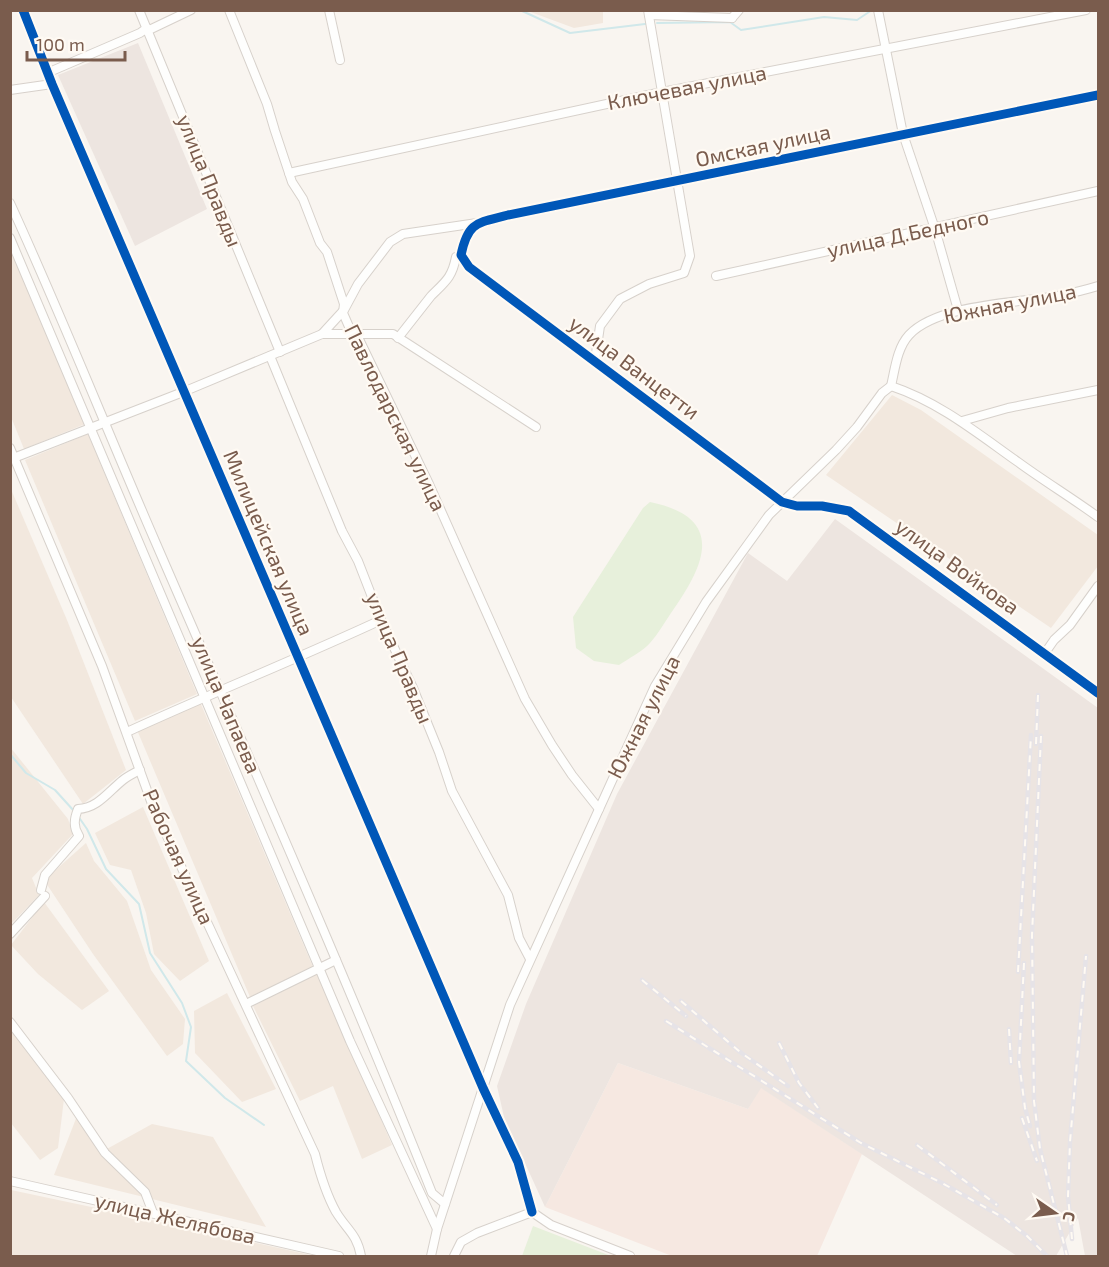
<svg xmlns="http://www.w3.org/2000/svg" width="1109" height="1267" viewBox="0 0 1109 1267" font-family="'Exo 2',sans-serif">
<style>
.residential{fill:#f2e8de}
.commercial{fill:#f6e8e1}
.industrial{fill:#ede5e0}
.green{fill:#e7f0db}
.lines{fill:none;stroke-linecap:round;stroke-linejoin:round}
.stream{stroke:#d0e8ea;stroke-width:2}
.minor-casing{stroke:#d7d1cb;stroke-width:10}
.minor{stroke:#fefefd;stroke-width:8}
.rail-casing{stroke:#e6e3e7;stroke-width:4.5}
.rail{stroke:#fffaf3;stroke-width:2;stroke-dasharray:7;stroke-linecap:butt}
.cycleway-casing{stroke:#fffaf3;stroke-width:13}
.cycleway{stroke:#0057b8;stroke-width:9}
.labels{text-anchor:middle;stroke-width:4.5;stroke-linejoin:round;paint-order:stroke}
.street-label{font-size:21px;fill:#7a5c4d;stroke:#fffaf3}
</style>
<rect width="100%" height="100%" fill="#f9f5f0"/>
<!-- residential -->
<g class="residential">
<path d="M528,11H603V23L574,28Z"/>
<path d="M10,244L85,424L24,449L11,417Z"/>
<path d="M892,395L921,410L1098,535V566L1051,628L826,475Z"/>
<path d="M88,434L197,694L135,721L25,460Z"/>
<path d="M10,487L67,620L126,770L83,804L11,697Z"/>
<path d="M200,702L313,967L250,997L137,730Z"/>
<path d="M10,747L68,819L73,834L32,878L39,895L11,924Z"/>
<path d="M143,807L209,961L180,981L154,954L146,913L131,870L110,865L95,833Z"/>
<path d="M86,843L94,861L127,901L151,970L185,1019L183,1044L167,1056L93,954L46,883L50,875Z"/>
<path d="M44,902L109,991L82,1010L38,974L11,945Z"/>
<path d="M318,973L392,1145L362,1159L333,1086L300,1101L253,1006Z"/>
<path d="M227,993L276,1089L242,1102L195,1053L194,1011Z"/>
<path d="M10,1026L64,1099L58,1148L40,1160L11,1123Z"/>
<path d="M77,1116L105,1150L152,1124L213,1137L266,1227L54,1175Z"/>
<path d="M11,1190L115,1212L315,1256H11Z"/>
</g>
<!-- commercial -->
<path class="commercial" d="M618,1063L748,1109L760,1087L862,1154L817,1256H672L545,1207Z"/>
<!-- industrial -->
<g class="industrial">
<path d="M138,43L207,209L135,246L58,75Z"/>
<path d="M835,519L1098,708V1256H1085L1078,1218L1056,1256H1017L761,1088L748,1109L618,1063L545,1207L504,1117L497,1086L526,1004L617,794L748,553L787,581Z"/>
</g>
<!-- green -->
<g class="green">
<path d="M650,502C727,518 705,565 671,613C664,623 658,634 650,643C642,652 629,658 619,665L594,661L576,648L573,617L643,508Z"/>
<path d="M533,1226L611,1256H522Z"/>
</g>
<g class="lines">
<!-- stream -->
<g class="stream">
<path d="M520,10L570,33L645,24"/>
<path d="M657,23L730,22L741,30L824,17L857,20L872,10"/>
<path d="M10,754L26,773L55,790L74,811"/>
<path d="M78,816L87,829L106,869L139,904L150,953L182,1003L191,1027L186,1061L225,1098L264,1125"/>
</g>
<defs>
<g id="minor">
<path d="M23,10L52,84L483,1088L518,1162L532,1212"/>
<path d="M139,10L280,352"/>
<path d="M229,10L267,104L275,131L292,182L303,199L320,243L327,252L344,304L343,313L350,329L356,333L429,484L525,699L552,745L572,775L599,809"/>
<path d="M329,10L340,60"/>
<path d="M878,10L903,134L935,229L958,310"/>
<path d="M649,15L732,18"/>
<path d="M732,18L739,10"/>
<path d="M147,31L191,10"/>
<path d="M47,73L140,33L147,28"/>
<path d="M10,90L52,84"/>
<path d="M1098,95L508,215C478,223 468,221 461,255L469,267L782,502L797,506H822L849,511L1098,693"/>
<path d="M289,173L662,92L1086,10"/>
<path d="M10,203C61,314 106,428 155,541C249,758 345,974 432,1193L445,1204"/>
<path d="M10,238L350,1041L437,1229"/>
<path d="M716,276L1098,191"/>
<path d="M322,334L344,310L358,284L390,242L403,234L477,223"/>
<path d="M398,338C409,324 420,310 431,296C445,282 452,278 456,257"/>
<path d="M270,356L342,531L358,561L381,620L413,688L439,752L452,791L508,895L519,938L530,959"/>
<path d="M595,360L600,326L620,299L649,284L684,273L690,256L648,10"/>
<path d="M891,386C895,369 897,348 909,335C938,304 1018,303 1058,296C1072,293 1085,290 1098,286"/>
<path d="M962,421L1008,408L1098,390"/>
<path d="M10,448L102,666L152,804L315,1154C320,1174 326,1194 336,1212C347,1230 357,1234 361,1256"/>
<path d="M11,459L183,392L322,334H393L536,427"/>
<path d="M1045,653L1054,640L1070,625L1098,586"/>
<path d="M127,732C212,693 297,659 381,620"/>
<path d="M41,890L45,875L79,836C73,827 74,819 78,809C98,808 108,792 123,780C128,776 134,773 140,770"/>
<path d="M10,934L45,896"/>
<path d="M246,1004L336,960"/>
<path d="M10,1022L68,1098L105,1153L145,1192L153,1213"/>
<path d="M10,1181L339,1256"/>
<path d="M532,1212L551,1225L630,1256"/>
<path d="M431,1256L437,1229L510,1005L655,686L706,602L769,515L836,450L857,427L882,393L891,386C939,402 977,433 1018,462C1044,481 1072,498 1098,517"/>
<path d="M454,1256L461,1242L477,1233L532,1212"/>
</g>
</defs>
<!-- minor casing -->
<use href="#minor" class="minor-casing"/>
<!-- minor -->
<use href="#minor" class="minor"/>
<defs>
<g id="rail">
<path d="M1041,736L1032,935L1034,1101L1040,1149L1067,1256"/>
<path d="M1036,744L1038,695"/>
<path d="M1024,963L1019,1062L1025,1108L1030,1126"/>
<path d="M1018,972L1031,735"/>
<path d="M642,980L686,1016"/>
<path d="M681,1001L740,1052L788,1086"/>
<path d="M666,1021L861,1143L942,1183L1004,1218L1027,1236L1047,1256"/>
<path d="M1009,1029L1011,1063"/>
<path d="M779,1043L799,1083L818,1108"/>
<path d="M1022,1118L1037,1161"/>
<path d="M917,1145L997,1205"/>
<path d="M1072,1239L1068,1196L1070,1142L1086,956"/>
</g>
</defs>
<!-- rail casing -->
<use href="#rail" class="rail-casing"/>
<!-- rail -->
<use href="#rail" class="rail"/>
<defs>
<g id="cycleway">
<path d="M23,10L52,84L483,1088L518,1162L532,1212"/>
<path d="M1098,95L508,215C478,223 468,221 461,255L469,267L782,502L797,506H822L849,511L1098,693"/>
</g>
</defs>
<!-- cycleway casing -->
<use href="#cycleway" class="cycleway-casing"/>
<!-- cycleway -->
<use href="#cycleway" class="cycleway"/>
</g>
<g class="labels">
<!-- street labels -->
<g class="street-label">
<text transform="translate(687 88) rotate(-11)" y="7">Ключевая улица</text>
<text transform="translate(763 146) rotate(-12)" y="7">Омская улица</text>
<text transform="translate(209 181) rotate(68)" y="7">улица Правды</text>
<text transform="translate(908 234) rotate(-12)" y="7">улица Д.Бедного</text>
<text transform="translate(1010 304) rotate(-11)" y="7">Южная улица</text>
<text transform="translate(634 368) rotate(37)" y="7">улица Ванцетти</text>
<text transform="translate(395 418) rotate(64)" y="7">Павлодарская улица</text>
<text transform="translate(268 543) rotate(67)" y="7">Милицейская улица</text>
<text transform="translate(957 567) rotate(36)" y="7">улица Войкова</text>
<text transform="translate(399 658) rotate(67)" y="7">улица Правды</text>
<text transform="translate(226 705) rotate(67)" y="7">улица Чапаева</text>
<text transform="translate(644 717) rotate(-63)" y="7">Южная улица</text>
<text transform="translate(178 857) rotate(66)" y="7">Рабочая улица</text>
<text transform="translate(175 1219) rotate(13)" y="7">улица Желябова</text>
</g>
</g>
<!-- border -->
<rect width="1109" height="1267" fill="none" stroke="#7a5c4d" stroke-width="24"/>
<!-- north arrow -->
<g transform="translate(1055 1213) rotate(104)" stroke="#fffaf3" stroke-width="4.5" paint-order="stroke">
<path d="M0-4.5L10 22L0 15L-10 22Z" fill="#7a5c4d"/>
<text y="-9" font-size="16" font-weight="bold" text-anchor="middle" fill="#7a5c4d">С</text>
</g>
<!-- scale -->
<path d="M27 51v9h98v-9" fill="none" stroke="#7a5c4d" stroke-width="3"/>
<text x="36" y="51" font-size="18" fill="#7a5c4d" stroke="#fffaf3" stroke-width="4.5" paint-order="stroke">100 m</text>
</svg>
